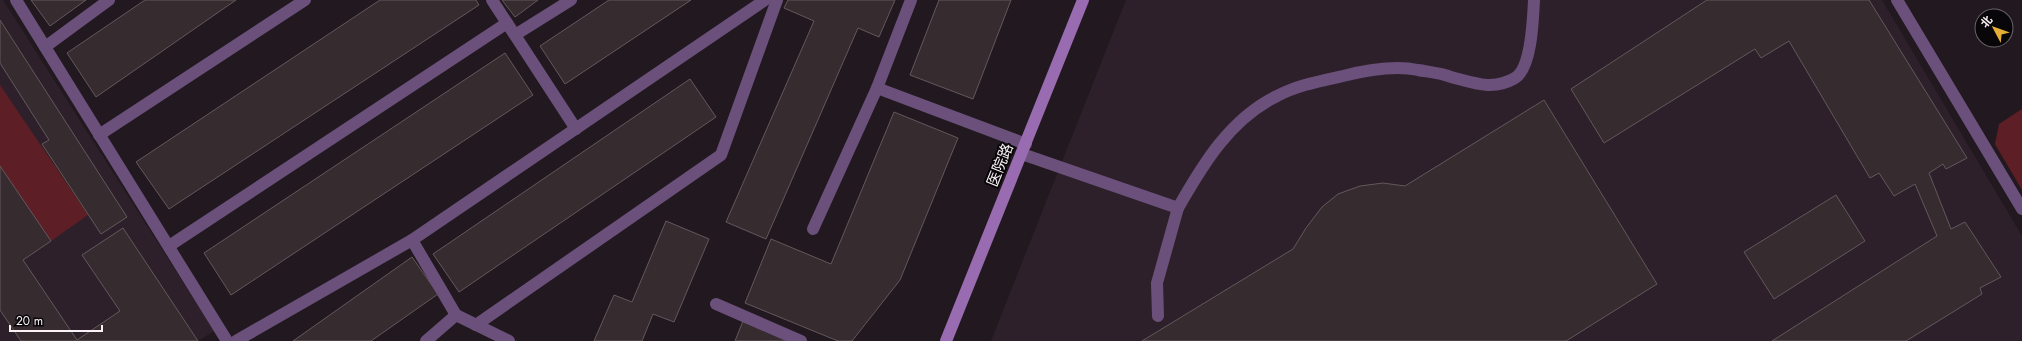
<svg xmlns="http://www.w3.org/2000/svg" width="2022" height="341" viewBox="0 0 2022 341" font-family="Jost,'Noto Sans SC',sans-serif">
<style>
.built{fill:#2d202a}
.green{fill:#5d1f25}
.building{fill:#362b2f;stroke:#64585c}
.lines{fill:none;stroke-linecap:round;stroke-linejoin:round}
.lane{stroke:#6b507b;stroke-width:12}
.street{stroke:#6b507b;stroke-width:12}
.secondary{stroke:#996cb1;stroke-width:12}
.labels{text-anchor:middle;stroke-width:4;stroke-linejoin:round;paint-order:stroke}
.street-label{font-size:15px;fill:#f9f3f7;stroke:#080608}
</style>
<rect width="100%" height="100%" fill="#21191f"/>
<!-- built -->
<g class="built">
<path d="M0,0H3L214,331L198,341H0Z"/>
<path d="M1126,0H1882L2022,236V341H991Z"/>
</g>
<!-- green -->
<g class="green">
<path d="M0,85L88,215L51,241L0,166Z"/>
<path d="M2022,109V190L1995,144L1999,124Z"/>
</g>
<!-- building -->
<g class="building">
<path d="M31,0H86L50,26Z"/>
<path d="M145,0H236L96,97L67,53Z"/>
<path d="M380,0H476L479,5L169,209L136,162Z"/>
<path d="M502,0H538L515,17Z"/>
<path d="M609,0H691L565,84L540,46Z"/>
<path d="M788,0H895L879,37L858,28L766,239L726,222L814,21L784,8Z"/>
<path d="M939,0H1011L973,99L910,75Z"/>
<path d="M1707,0H1869L1967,158L1946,169L1943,164L1929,173L1951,229L1965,222L2001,277L1980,288L1982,294L1906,341H1772L1937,236L1915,184L1894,196L1879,173L1870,178L1789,41L1761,58L1755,49L1604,143L1571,89Z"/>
<path d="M0,20L127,217L101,234L42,144L49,140L0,63Z"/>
<path d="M505,53L533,95L231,295L204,253Z"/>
<path d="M690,79L716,117L459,292L433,254Z"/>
<path d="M1544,100L1657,284L1566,341H1142L1293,249L1306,228L1322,207L1338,194L1360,186L1383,183L1405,186Z"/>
<path d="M894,112L958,138L900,280L852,341H838L745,303L771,239L831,264Z"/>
<path d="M0,166L51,241L23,260L77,340L120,311L82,255L123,228L198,341H21L0,310Z"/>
<path d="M1836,195L1865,241L1774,299L1744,252Z"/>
<path d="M666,221L709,239L674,322L653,314L642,341H594L614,295L632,302Z"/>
<path d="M412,257L438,294L371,341H293Z"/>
<path d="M743,321L790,341H735Z"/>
</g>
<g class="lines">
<!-- lane -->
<g class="lane">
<path d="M16,0L227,341"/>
<path d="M492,0L576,129"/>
<path d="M911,0L877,88L1026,144"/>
<path d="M515,35L571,0"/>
<path d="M45,47L109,0"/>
<path d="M99,135L305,0"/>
<path d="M1022,154L1178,208L1157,283L1158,316"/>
<path d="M1178,208C1203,164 1230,119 1277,96C1298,85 1321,81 1343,76C1367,70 1394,65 1418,70C1429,72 1441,73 1451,77C1474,83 1493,91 1515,78C1532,68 1533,18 1534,0"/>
<path d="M813,229L877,88"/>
<path d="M169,246L507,23"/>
<path d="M716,304L801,341"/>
<path d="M476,325L721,155L777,0"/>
<path d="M236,341L412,240L765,0"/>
<path d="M426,341L456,315L509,341"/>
</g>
<!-- street -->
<g class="street">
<path d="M1897,0L2022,209"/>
<path d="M412,240L456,315"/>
</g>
<!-- secondary -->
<path class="secondary" d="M946,341L1083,0"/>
</g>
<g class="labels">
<!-- street labels -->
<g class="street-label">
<text transform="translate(1000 165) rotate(-68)" y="5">医院路</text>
</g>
</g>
<!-- north arrow -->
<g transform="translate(1994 28) rotate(311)"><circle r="19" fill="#080608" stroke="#686568"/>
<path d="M0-3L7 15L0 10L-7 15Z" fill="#e4ad35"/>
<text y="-6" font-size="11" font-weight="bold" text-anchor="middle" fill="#f9f3f7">北</text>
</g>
<!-- scale -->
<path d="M10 325v6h92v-6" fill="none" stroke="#f9f3f7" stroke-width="2"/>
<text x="16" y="325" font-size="12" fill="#f9f3f7" stroke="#080608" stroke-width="3" paint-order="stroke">20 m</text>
</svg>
